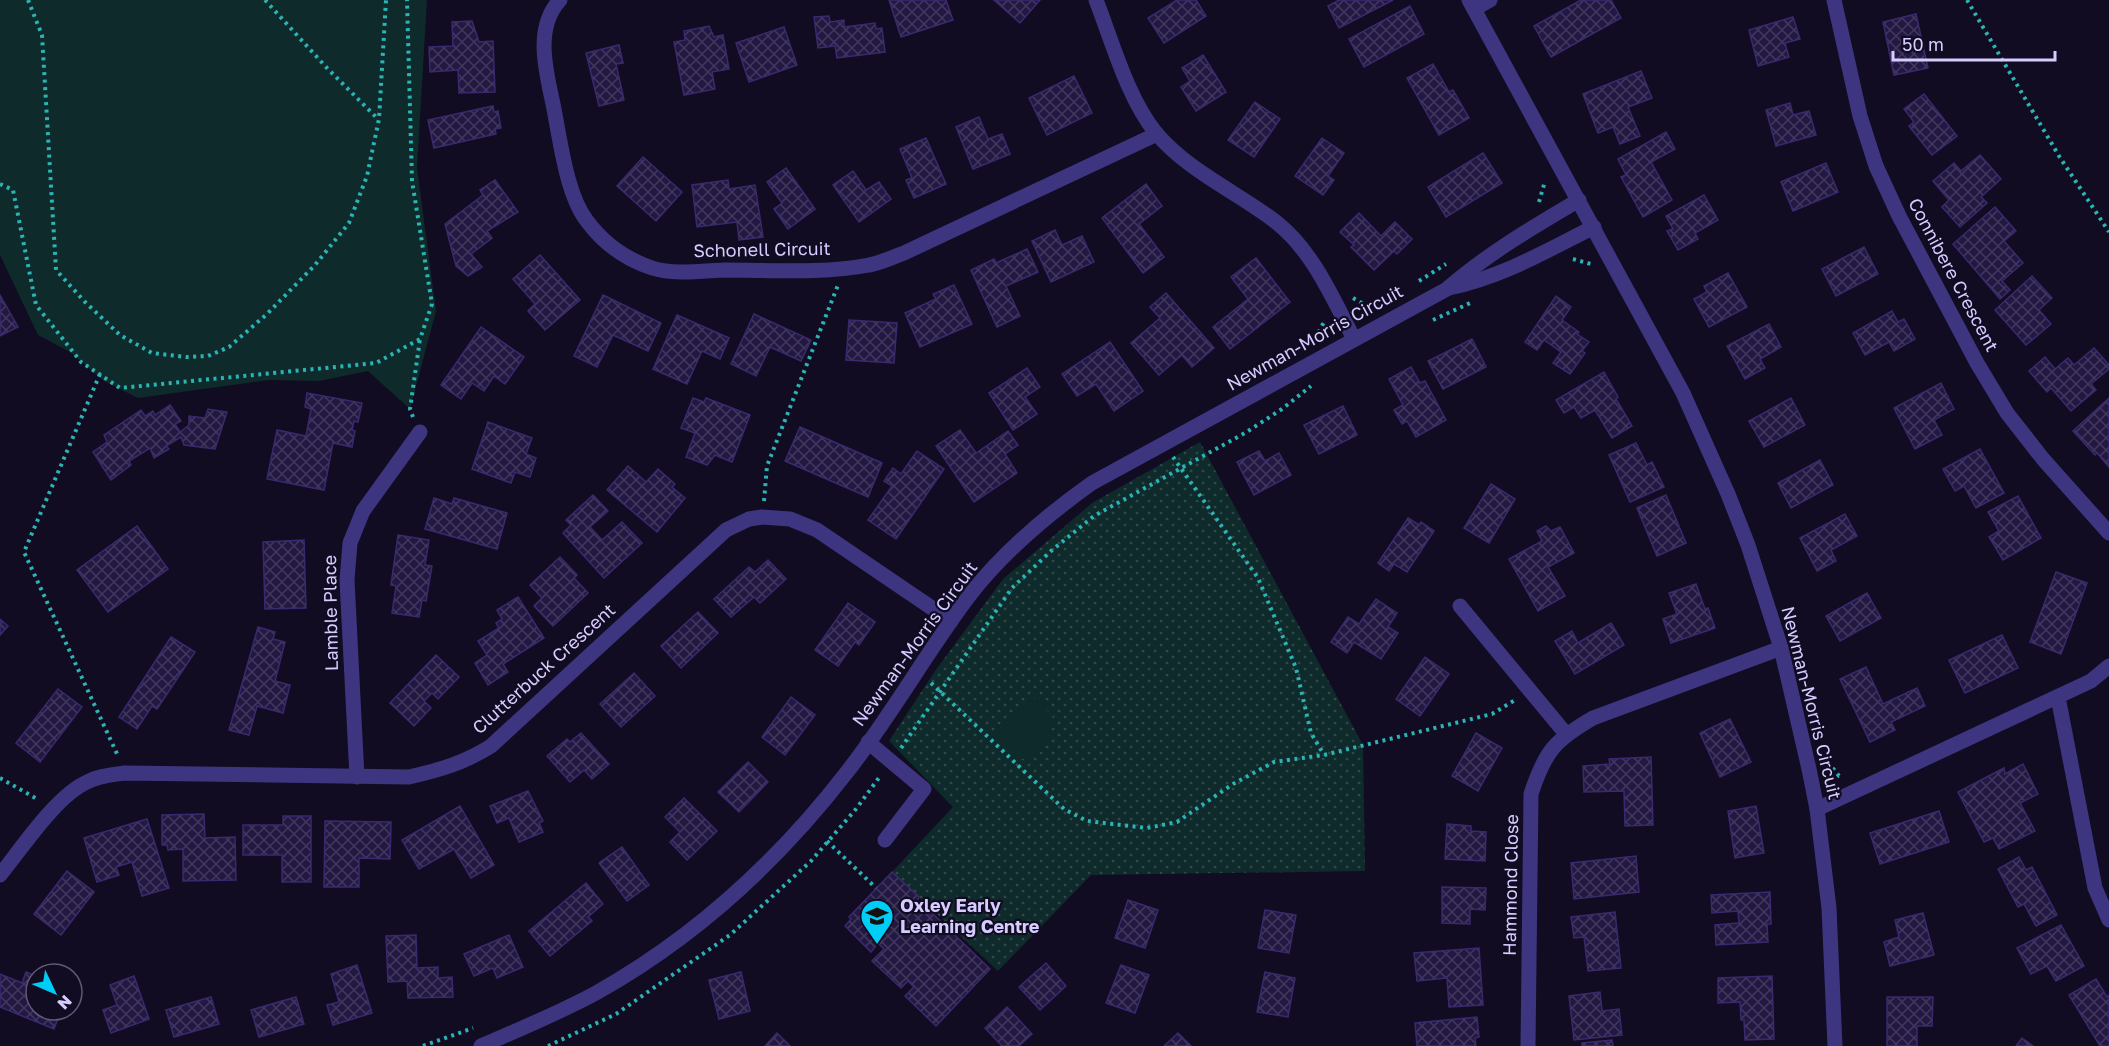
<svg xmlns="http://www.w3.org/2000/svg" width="2109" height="1046" viewBox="0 0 2109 1046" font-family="'Golos Text',sans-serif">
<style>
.grass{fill:url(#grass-dots)}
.park{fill:#0f2a2b}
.building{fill:url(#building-cross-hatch);stroke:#3b296f;stroke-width:1.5}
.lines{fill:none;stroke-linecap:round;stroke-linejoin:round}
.path{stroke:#2ab4b5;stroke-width:4;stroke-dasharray:3 4.5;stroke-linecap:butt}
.minor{stroke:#3e3581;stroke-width:15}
.labels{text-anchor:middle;stroke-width:4.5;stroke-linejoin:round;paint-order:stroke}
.street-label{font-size:18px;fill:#d5ccff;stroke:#110c21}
.poi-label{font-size:18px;font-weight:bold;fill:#d5ccff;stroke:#110c21;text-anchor:start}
</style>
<defs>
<pattern id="grass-dots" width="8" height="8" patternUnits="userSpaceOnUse" patternTransform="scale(1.5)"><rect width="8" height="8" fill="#0f2a2b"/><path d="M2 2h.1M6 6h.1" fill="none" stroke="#31484b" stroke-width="1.8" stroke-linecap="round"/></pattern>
<pattern id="building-cross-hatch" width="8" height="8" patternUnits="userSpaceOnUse" patternTransform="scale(1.5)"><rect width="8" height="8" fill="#231842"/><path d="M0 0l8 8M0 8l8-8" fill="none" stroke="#42385e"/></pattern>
</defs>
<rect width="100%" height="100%" fill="#110c21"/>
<!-- grass -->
<path class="grass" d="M1200,442L1363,745L1365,871L1091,875L998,971L892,872L953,807L889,741L935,671L1003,579L1092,503Z"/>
<!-- park -->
<g class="park">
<path d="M0,0H427L417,168L436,311L410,409L368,371L319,381L268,380L138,398L104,381L70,352L38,335L0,255Z"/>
<path d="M1035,698H1038L1057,723C1046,734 1051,732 1046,744C1040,760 1022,759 1009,760L988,735Z"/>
</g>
<!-- building -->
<g class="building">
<path d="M889,0H946L953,20L901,37Z"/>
<path d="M994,0H1040L1020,23Z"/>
<path d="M1177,0H1196L1206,16L1164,43L1148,18Z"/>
<path d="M1339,0H1393L1339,28L1328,6Z"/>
<path d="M1581,0H1611L1621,18L1551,57L1534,26Z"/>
<path d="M1410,6L1424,34L1364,67L1349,39Z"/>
<path d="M1916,14L1928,68L1894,75L1883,22Z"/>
<path d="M829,16L830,22L844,20V27L875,23L876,29L882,28L885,52L837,58L835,46L818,48L814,17Z"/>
<path d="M1793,17L1800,39L1785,43L1789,57L1758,66L1749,30Z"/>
<path d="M472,21L479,42L493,41L495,92L459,93L458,70L430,72L429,47L453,46L452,22Z"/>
<path d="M709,26L714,37L723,35L729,69L712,72L715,89L684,95L674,42L685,40L684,31Z"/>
<path d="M784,27L797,65L749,82L736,43Z"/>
<path d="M619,45L623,63L616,64L624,100L599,106L586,53Z"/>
<path d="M1203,55L1226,92L1196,111L1181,87L1190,81L1182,68Z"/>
<path d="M1433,64L1449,92L1453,90L1469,118L1439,135L1407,78Z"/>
<path d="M1641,71L1652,98L1628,107L1640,136L1620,144L1613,127L1598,133L1583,94Z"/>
<path d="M1074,76L1092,113L1047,135L1029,98Z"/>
<path d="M1924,94L1957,136L1932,155L1909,126L1914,122L1904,109Z"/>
<path d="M1255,102L1280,119L1254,157L1228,140Z"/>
<path d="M1790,103L1793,115L1809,111L1816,135L1776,146L1766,110Z"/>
<path d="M493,106L494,112L498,111L501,128L495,129L496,134L434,148L428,120Z"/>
<path d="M979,117L988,139L1002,134L1010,154L973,169L956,127Z"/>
<path d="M1666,132L1675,149L1651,162L1672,200L1643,217L1621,177L1626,175L1618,159Z"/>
<path d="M926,138L946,184L914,198L906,180L912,178L900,149Z"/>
<path d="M1322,138L1344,153L1328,176L1334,180L1323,195L1295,176Z"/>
<path d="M1483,153L1502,183L1446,217L1428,187Z"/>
<path d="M1980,155L2001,179L1981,197L1987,203L1960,227L1942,207L1949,200L1933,181L1954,163L1961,171Z"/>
<path d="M643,157L682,192L656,221L617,186Z"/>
<path d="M1826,163L1838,192L1793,211L1781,182Z"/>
<path d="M786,168L815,209L788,229L774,209L782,203L767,182Z"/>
<path d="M853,171L866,190L879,182L891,199L859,222L833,185Z"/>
<path d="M495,180L518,212L487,231L492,238L471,254L482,267L468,276L456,266L445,224L483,195L480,190Z"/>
<path d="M728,180L729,189L755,185L763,237L739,240L737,222L697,227L692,185Z"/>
<path d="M1146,184L1162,206L1139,224L1164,257L1143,273L1102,218Z"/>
<path d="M1704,195L1718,220L1695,233L1698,239L1678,250L1667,231L1673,229L1666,216Z"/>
<path d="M1995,207L2016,231L2004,241L2023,263L2002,281L2010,290L2000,299L1953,244Z"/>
<path d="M1359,213L1381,236L1395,222L1412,239L1397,254L1394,251L1374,270L1351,247L1354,245L1340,232Z"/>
<path d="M1055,230L1062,245L1082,236L1094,262L1051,282L1032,241Z"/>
<path d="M1864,247L1878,274L1836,296L1822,269Z"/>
<path d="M1027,249L1038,272L1006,286L1020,316L997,327L971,270L994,259L996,263Z"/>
<path d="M540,255L580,300L545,330L528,311L535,304L513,279Z"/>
<path d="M1256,258L1290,302L1230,349L1213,327L1248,299L1231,277Z"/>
<path d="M1728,273L1747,307L1709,327L1694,299L1707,292L1704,286Z"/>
<path d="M2032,276L2052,298L2039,310L2051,324L2026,345L1995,310Z"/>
<path d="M954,285L972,324L920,347L905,313L936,299L933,294Z"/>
<path d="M1166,293L1214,348L1192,367L1182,355L1159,375L1131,343L1160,318L1150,307Z"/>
<path d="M0,295L18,327L0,336Z"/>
<path d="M603,295L661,323L648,351L613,335L597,367L574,356Z"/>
<path d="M1556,296L1571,307L1562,320L1579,332L1577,334L1589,342L1582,351L1585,353L1570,374L1553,363L1561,352L1544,340L1537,350L1525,342Z"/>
<path d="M1892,311L1898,322L1904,319L1915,339L1894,351L1889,342L1865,355L1853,333Z"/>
<path d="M754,314L811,340L801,361L770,347L756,376L731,364Z"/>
<path d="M677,315L729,338L720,359L702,351L687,384L653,369Z"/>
<path d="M849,320L897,323L894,363L846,360Z"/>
<path d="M1769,324L1781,347L1760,359L1765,368L1745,379L1727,346Z"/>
<path d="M481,327L524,357L505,384L494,376L484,391L472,383L461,399L441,385Z"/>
<path d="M1472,339L1486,367L1443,389L1428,361Z"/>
<path d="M1110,342L1143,391L1114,411L1096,384L1077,396L1062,374Z"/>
<path d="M2094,348L2109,365V369L2091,384L2096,390L2071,411L2051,388L2047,392L2029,371L2045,357L2055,369L2068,358L2074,365Z"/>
<path d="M1411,367L1420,383L1425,381L1446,420L1416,437L1407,421L1402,424L1394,410L1403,405L1389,379Z"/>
<path d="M1027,368L1040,387L1025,397L1037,414L1013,430L989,393Z"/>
<path d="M1604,372L1618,397L1616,399L1632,426L1612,438L1595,410L1581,418L1574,407L1564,413L1556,400Z"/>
<path d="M1941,383L1954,409L1934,420L1942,435L1915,449L1894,408Z"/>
<path d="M307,393L362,403L358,422L354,421L352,430L355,431L352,447L333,443L324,490L267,479L277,430L306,436L311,409L305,407Z"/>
<path d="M693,398L704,402L706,398L750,415L732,462L715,455L707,465L686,457L695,433L681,428Z"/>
<path d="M1791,398L1805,425L1764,447L1749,421Z"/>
<path d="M2109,398V467L2097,453L2095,455L2073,431Z"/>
<path d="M170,405L181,421L175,424L180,432L189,425V416L205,418L208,409L227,412L215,449L184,445L181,437L166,446L169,449L154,458L150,448L129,461L131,465L111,480L93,452L107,442L104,435L141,410L145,416L153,411L155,415Z"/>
<path d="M1343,406L1357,435L1319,454L1304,425Z"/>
<path d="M488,422L532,438L526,454L536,458L530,477L515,472L511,483L472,469Z"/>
<path d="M800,427L882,463L868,497L785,461Z"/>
<path d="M960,430L976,453L1008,431L1018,445L1005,454L1017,473L974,502L936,446Z"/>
<path d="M1636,443L1647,465L1652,462L1664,487L1630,502L1609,455Z"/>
<path d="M1980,449L2004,493L1976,508L1964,486L1955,491L1943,469Z"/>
<path d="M917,451L944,469L896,539L868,520L892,486L884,481L893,468L901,474Z"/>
<path d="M1259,451L1265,461L1279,453L1291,475L1254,495L1237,462Z"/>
<path d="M1820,460L1833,485L1791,508L1778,483Z"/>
<path d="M628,466L646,482L658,469L675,484L672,487L685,498L657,532L607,490Z"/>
<path d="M1491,484L1515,499L1489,543L1464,528Z"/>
<path d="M593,495L608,511L590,527L602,540L622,522L642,543L604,578L563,533L571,525L566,520Z"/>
<path d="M1666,495L1686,543L1657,556L1637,508Z"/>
<path d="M2018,496L2041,538L2003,560L1989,537L1999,531L1988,512Z"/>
<path d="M434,498L452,504L454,498L507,513L497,549L425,529Z"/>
<path d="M1845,514L1857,536L1831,550L1836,561L1817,571L1800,538Z"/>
<path d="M1408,518L1419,525L1421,522L1434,531L1407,572L1394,564L1389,571L1378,563Z"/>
<path d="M137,526L168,569L108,612L77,570Z"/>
<path d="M1546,526L1551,531L1560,527L1574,553L1548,567L1565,596L1538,611L1509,559L1542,541L1537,531Z"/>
<path d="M398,535L429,540L425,565L432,566L426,601L422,600L419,617L392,613L396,586L391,585Z"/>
<path d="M304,540L306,608L265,609L263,542Z"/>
<path d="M560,557L577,575L574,578L588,593L553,626L534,606L542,598L530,585Z"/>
<path d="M768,560L786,579L760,603L754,597L731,617L714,599L749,567L755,572Z"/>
<path d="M2056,572L2087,583L2061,654L2030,642Z"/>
<path d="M1696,584L1705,609L1708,608L1715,628L1671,643L1663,619L1677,614L1669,593Z"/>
<path d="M1867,593L1881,618L1840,641L1826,616Z"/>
<path d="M518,597L544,638L503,664L508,672L488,685L475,663L487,655L478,641L499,628L496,623L502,619L497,610Z"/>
<path d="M1376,599L1397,613L1388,627L1398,633L1381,659L1354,642L1347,653L1331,642L1348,617L1359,624Z"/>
<path d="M848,603L875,622L859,645L855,642L838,666L815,650Z"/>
<path d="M698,612L718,633L681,668L661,646Z"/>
<path d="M0,619L8,626L0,635Z"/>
<path d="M1611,623L1624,645L1575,674L1555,641L1572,631L1578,643Z"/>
<path d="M258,627L275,632L273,639L285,642L275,681L290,685L283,713L257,706L249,735L229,730Z"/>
<path d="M2002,635L2018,668L1965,693L1949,660Z"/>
<path d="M171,637L195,652L157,709L152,706L137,729L119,717Z"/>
<path d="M436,655L459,677L438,699L432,693L424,701L431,708L414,726L390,703Z"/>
<path d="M1425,657L1449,674L1420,716L1396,699Z"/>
<path d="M1866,667L1883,704L1917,688L1925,706L1891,722L1895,730L1870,742L1840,679Z"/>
<path d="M634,673L655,696L621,727L600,704Z"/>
<path d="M58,689L82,707L40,762L16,743Z"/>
<path d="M791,697L815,715L785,755L762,737Z"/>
<path d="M1730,719L1751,762L1720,777L1700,733Z"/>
<path d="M581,733L609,764L592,779L584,770L570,782L547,756L567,739L570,742Z"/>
<path d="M1476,733L1502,748L1478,791L1452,776Z"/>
<path d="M1651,757L1653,825L1625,826L1624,791L1584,792L1583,766L1610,764L1609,759Z"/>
<path d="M748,762L768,782L739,812L718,792Z"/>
<path d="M2023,764L2038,794L2020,803L2035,831L1999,849L1993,838L1984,842L1958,792L2004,768L2005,774Z"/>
<path d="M528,791L543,821L539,823L543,832L519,842L509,818L497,823L490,806Z"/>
<path d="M684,798L717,831L687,860L670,842L680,832L665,817Z"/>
<path d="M460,806L494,865L471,878L454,849L419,869L402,840Z"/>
<path d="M1756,806L1764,853L1735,858L1728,811Z"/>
<path d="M1939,811L1949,842L1880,864L1870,833Z"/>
<path d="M204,814L205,838L235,837L236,880L183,881V849L168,850L167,845H162V815Z"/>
<path d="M283,816H311V882H282V855H243V825H283Z"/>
<path d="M147,819L169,888L142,896L132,862L116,867L119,875L97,882L84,838Z"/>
<path d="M325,821L391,822L390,859L359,858V887H324Z"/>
<path d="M1447,824L1471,826V831L1486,832L1485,861L1445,859Z"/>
<path d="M622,847L649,885L627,901L599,863Z"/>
<path d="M1636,856L1639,892L1574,899L1571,863Z"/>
<path d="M2019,857L2026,870L2032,867L2057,915L2036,926L2024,904L2018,907L1998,869Z"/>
<path d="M67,871L94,892L61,935L34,914Z"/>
<path d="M892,872L919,897L916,903L929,915L932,913L990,969L936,1026L905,996L914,987L908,981L901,988L872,961L884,949L878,943L871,952L845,926L851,919L849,917Z"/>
<path d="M586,883L603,904L588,917L592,921L550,956L529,931Z"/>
<path d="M1442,887L1486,888L1485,910L1470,909V924L1442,923Z"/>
<path d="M1770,892L1771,924H1767L1768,942L1716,945L1715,925L1739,923L1738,911L1712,913L1711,895Z"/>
<path d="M1128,900L1158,910L1145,948L1115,938Z"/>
<path d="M1265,910L1296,915L1289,953L1258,948Z"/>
<path d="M1615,912L1621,968L1588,971L1584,937L1574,938L1571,917Z"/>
<path d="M1923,913L1934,955L1890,966L1884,942L1899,937L1895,920Z"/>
<path d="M2061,925L2084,966L2056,981L2047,966L2031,974L2017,948Z"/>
<path d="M416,935L417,968L438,967V978L452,977L453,997L408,998L407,981L388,982L386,936Z"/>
<path d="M509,935L523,967L497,978L493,968L474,976L464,954Z"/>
<path d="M1479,948L1483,1005L1449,1007L1447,978L1417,981L1414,953Z"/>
<path d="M1046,963L1066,986L1040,1010L1019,987Z"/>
<path d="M357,965L372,1013L333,1025L327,1005L339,1002L331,974Z"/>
<path d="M1121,965L1149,975L1135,1013L1106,1003Z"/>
<path d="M26,972L36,976V1010H61L54,1029L0,1007V974L22,983Z"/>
<path d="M741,972L750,1011L719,1019L709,980Z"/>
<path d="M1265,972L1295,978L1288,1017L1257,1012Z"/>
<path d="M134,976L149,1019L111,1033L103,1010L117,1005L110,985Z"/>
<path d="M1772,976L1774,1039L1745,1040L1744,1020H1741L1740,1002L1718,1003V978Z"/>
<path d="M2096,979L2107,997L2109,995V1046H2100L2069,995Z"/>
<path d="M1600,992L1602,1011L1619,1009L1622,1035L1574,1040L1569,996Z"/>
<path d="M211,997L219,1024L174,1037L166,1010Z"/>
<path d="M296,997L304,1024L259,1037L251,1010Z"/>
<path d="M1887,997H1933L1932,1026H1917V1046H1887Z"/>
<path d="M1007,1007L1032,1034L1019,1046H1002L985,1028Z"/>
<path d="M1477,1017L1479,1037L1475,1038L1476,1046H1417L1415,1023Z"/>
<path d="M777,1033L790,1046H765Z"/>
<path d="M1178,1033L1191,1046H1164Z"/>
<path d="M2022,1038L2033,1046H2016Z"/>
<path d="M1612,1040L1613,1046H1582V1043Z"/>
</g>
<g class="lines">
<!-- path -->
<g class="path">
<path d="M28,0L42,35L56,270L85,302L120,335L152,353L186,357L208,356L229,347L267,314L315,265L349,223L367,176L379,119L386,0"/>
<path d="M265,0L326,67L378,119"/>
<path d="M1967,0L2059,156L2109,232"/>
<path d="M0,184L13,190L36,305L81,362L120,388L376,363L420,339L432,304L412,181L407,0"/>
<path d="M1539,202L1545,181"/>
<path d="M1573,259L1591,264"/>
<path d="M1419,281L1446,264"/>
<path d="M1353,298L1369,307L1376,306"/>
<path d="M1433,320L1470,303"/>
<path d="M1315,339L1325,320"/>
<path d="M100,374L24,552L118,756"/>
<path d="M413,417L410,409L420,339"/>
<path d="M1173,457L1258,578L1296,668L1311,733L1324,755"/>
<path d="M764,501L767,466L838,285"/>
<path d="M931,683L1064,809L1087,821L1147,828L1177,822L1233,784L1274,762L1324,755L1492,714L1515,700"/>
<path d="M901,748L1012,588L1051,551L1094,516L1245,433L1282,409L1311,386"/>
<path d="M1828,762L1839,776H1843"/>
<path d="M0,778L39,800"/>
<path d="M827,841L876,888"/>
<path d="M423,1046L473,1028"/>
<path d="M548,1046L616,1014L730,935L811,861L856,809L881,775"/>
</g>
<!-- minor -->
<g class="minor">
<path d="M560,0C534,28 546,71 553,104C560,138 566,194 587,221C604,244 625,259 652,268C674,275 702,271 724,270C772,270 823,274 869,265C881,263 893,257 904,253L1157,134"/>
<path d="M1096,0C1112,41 1128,99 1156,133C1188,171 1237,192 1276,222C1313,251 1333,299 1354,339"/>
<path d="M1469,0L1683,393L1728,494L1748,545L1781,648L1809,769L1817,809L1829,908L1835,1046"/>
<path d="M1834,0L1860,116L1876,166L1899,216L1977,363L2007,413L2043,459L2109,533"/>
<path d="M1474,9L1490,0"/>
<path d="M1449,288C1502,277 1546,251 1594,227"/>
<path d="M1460,606L1566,734"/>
<path d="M2058,697L2095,888L2109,920"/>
<path d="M868,742L924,789L885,840"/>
<path d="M357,777L347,580L350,543L363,511L420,432"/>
<path d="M1817,809L2091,681L2109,666"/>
<path d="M0,875C22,848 56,796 87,782C98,776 111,775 124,773L409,777C440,770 464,763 491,746L726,530L749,519L762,517L790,519L817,530L951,621"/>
<path d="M481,1046C520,1029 559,1013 596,993C694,938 779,860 847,772C891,716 926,653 969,596C1003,552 1047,515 1092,483L1447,289C1487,254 1533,227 1579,200"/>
<path d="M1528,1046L1531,794C1545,751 1555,740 1593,718L1781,648"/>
</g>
</g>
<!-- icons -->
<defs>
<symbol id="school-pin" viewBox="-11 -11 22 30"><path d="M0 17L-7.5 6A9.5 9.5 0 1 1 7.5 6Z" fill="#00cdf7" stroke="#110c21"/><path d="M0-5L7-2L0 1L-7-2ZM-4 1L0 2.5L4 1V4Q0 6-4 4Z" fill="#111"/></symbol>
</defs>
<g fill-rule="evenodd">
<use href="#school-pin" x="858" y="897" width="38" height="52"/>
</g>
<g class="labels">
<!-- street labels -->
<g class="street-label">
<text transform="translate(762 250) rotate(-1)" y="6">Schonell Circuit</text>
<text transform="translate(1953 275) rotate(62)" y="6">Connibere Crescent</text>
<text transform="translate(1315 338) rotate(-29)" y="6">Newman-Morris Circuit</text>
<text transform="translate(331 613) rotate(-91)" y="6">Lamble Place</text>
<text transform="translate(915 644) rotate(-54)" y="6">Newman-Morris Circuit</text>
<text transform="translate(544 669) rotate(-42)" y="6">Clutterbuck Crescent</text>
<text transform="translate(1811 703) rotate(76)" y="6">Newman-Morris Circuit</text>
<text transform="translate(1511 885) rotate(-89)" y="6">Hammond Close</text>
</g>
<!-- poi labels -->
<g class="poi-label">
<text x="900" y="912">Oxley Early<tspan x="900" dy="21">Learning Centre</tspan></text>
</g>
</g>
<!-- north arrow -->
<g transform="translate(54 992) rotate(134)"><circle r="28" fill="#110c21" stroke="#5f597a" stroke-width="1.5"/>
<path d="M0-4.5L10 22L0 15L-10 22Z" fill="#00cdf7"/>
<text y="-9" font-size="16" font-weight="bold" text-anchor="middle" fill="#d5ccff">N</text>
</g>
<!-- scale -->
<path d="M1893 51v9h162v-9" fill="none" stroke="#d5ccff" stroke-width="3"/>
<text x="1902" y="51" font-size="18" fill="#d5ccff" stroke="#110c21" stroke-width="4.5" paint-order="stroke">50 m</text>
</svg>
